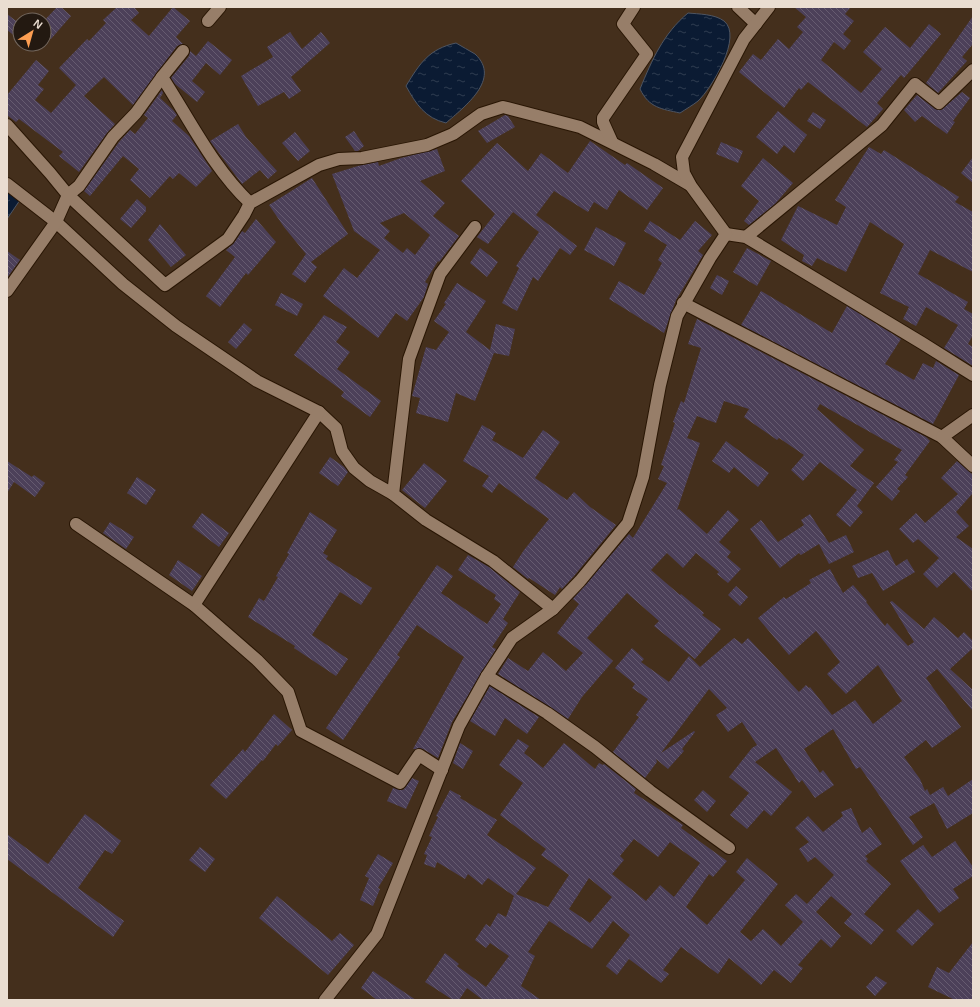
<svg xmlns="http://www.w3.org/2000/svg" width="980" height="1007" viewBox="0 0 980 1007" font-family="Helvetica,sans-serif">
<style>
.water{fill:url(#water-ripples);stroke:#4e5562}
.building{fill:url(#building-back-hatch);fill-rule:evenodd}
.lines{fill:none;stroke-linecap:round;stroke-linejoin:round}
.street-casing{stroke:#291604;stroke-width:14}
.street{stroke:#977e69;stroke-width:12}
</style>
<defs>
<pattern id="water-ripples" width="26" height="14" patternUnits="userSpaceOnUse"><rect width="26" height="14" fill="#0b1b33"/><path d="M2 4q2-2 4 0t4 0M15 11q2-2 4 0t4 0" fill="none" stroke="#2f3c50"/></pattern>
<pattern id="building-back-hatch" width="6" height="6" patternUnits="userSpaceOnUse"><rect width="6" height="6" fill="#4c4059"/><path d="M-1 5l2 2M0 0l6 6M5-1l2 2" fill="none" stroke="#665b70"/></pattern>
</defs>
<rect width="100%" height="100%" fill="#442f1c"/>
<!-- water -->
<g class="water">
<path d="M688,13C698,14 715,14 724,21C743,36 712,88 698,101C693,105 686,109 680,113C662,109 649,108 640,89C652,60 663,34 688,13Z"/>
<path d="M456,43C462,47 469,50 475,54C502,79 464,107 446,123C425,118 416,104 406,86C420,63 429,49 456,43Z"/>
<path d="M7,191L20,200L7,219Z"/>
</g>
<!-- building -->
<g class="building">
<path d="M57,7H61L71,16L51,39L44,33V21Z"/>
<path d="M117,7H134L139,13L131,20L149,36L173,7L190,21L176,37L183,44L177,46L133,105L104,77L84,96L115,124L107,133L79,172L59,156L63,152L19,119L16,122L7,115V95L36,60L49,71L38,85L44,89L35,100L51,113L76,85L59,68L87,39L89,41L106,23L103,20Z"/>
<path d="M794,7H851L845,14L854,21L843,34L851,41L844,50L834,42L821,60L861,93L882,69L863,52L885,27L910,48L929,24L941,34L904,78L901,75L877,103L883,109L867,127L808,82L801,90L799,88L784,108L739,72L753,54L761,60L778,39L789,49L803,32L797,27L806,17Z"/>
<path d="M7,14L20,24V40L7,30Z"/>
<path d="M973,16V44L962,57L967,61L938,93L926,83Z"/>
<path d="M290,32L302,49L321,32L330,43L291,77L301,91L289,99L284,92L258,106L241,76L273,57L267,47Z"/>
<path d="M208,41L232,60L220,75L206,63L192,81L205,92L197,102L175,84L171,78L189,56L190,51L196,56Z"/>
<path d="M162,90L163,93L160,98L173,110L177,115L172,121L189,136L212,171L196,187L179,173L173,179L170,176L150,198L130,180L139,169L123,156L90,196L84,191L119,142L130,130L135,134L148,118L144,115Z"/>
<path d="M962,92L970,98L953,121L955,122L947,134L922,116L915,122L904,110L917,95L935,109L941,110Z"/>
<path d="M778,111L807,135L794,153L784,145L777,154L756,137Z"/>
<path d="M813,112L826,120L820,129L807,121Z"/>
<path d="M505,115L508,116L515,127L487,143L478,131Z"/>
<path d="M238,124L246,137L277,171L268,179L260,170L242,184L210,141Z"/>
<path d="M354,131L364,146L358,151H355L345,137Z"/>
<path d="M295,132L310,151L298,161L282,143Z"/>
<path d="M590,141L625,165L627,163L663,188L647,210L619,190L607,210L594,202L588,212L554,191L536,215L577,246L570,255L560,248L538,281L533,277L517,311L502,303L519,268L516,266L539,232L513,212L488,244L477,237L495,214L461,181L497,143L528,171L541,153L568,173Z"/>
<path d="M721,142L743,151L738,163L716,154Z"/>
<path d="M869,147L881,154L884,150L959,197L955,202L973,212V272L930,250L918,274L968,302L964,309L973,314V335L968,344L973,347V366L944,348L958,325L926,307L916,326L903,319L909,307L880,293L904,244L870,222L846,272L817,258L812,266L802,261L804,255L781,240L798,206L837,225L846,207L835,200Z"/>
<path d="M437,149L445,171L420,181L445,203L433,216L459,236L439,262L438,261L425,282L428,284L424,297L407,321L396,313L378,338L323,296L344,268L357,278L380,250L354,231L332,174L358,166L378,162L379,166L401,158ZM404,213L430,235L415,255L407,248L403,253L384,238L390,231L380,223Z"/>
<path d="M973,157V183L961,173Z"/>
<path d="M763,158L793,183L775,204L749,225L744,221L759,201L741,186Z"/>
<path d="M312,178L348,234L311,262L317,267L305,283L292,274L306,254L284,227L269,205Z"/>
<path d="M137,199L146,207V211L131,228L120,219Z"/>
<path d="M256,219L276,242L248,275L246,273L220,307L206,296L235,257L226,250L234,243L242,231L245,233Z"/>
<path d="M650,221L680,240L695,221L712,235L698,251L703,255L676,300L664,333L609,299L619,281L644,295L662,263L658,260L667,245L644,231Z"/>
<path d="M160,224L186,255L171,267L148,240Z"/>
<path d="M596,227L626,243L614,266L584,250Z"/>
<path d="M480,248L498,262L487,277L470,263Z"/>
<path d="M747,248L771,261L757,286L733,272Z"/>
<path d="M7,251L20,260L7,278Z"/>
<path d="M717,275L729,281L722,295L710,288Z"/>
<path d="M457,283L486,301L466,332L490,350L496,324L515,329L509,356L494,353L475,401L456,393L448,422L416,413L420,398L412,396L426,347L436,350L449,332L434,321L446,304L444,303Z"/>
<path d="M761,291L832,333L847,306L901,339L885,364L914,380L923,363L933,368L936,361L959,375L933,424L741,325Z"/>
<path d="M281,293L303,304L297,316L275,305Z"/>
<path d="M324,315L347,327L336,342L350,352L337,369L381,401L370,417L341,396L344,392L294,355Z"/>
<path d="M697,319L926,437L930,441L905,475L908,477L897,489L900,491L892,501L876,487L898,462L894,460L902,450L820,404L817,409L864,450L850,466L874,483L857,506L863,512L850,527L836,515L857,490L820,462L803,481L791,470L804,455L779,438L777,440L744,417L749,409L724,401L716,423L697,416L687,438L700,443L677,510L679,509L707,534L728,510L739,520L719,542L731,552L727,557L741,569L728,583L717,574L719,572L696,553L683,568L667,553L651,570L680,595L681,594L704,613L702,615L721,629L695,659L654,626L659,621L627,593L587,638L613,661L582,697L568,719L498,674L508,658L528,671L543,652L566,671L583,653L557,633L579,604L573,599L629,534L633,538L667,483L658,479L664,466L661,465L675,423L673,422L681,401L684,403L701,348L688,344Z"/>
<path d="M244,323L252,330L236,349L228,342Z"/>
<path d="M482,425L496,433L492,440L523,458L543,430L560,442L535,478L567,500L574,492L590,507L616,525L574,576L562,589L560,587L555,595L529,578L528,579L513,567L524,550L549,519L499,483L492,493L482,486L489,476L463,461Z"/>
<path d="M726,441L769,473L758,487L734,467L729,473L712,461Z"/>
<path d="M330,457L344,467L348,472L338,486L319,473Z"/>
<path d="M7,461L32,477L34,475L45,483L35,497L14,482L7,493Z"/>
<path d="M957,461L973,475V493L956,512L969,526L956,537L973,549V592L954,572L937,588L923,574L939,558L918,539L913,543L899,529L916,513L925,523L958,494L941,478Z"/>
<path d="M424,463L447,481L425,508L402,490Z"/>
<path d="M137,477L156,490L146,505L127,493Z"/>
<path d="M310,512L337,530L323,553L328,556L326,559L372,588L361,605L340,592L312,635L348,659L336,676L294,648L295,646L248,617L259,598L264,601L278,577L276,576L289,554L287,553Z"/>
<path d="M202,513L229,533L219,547L192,527Z"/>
<path d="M810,514L829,543L846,535L854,552L829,564L819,544L801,555L799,553L780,568L750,529L761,520L778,542L804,525L801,520Z"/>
<path d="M110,522L134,537L126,549L103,533Z"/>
<path d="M888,550L896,566L907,559L915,572L883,591L872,573L858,578L852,566Z"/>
<path d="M468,555L489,567L520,592L503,619L508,623L492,647L496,649L452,722L438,758L423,749H413L464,657L417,625L397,655L400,657L343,740L326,728L437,565L453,576L441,593L487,624L501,604L494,599L496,595L458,570Z"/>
<path d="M178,560L202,576L192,591L169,575Z"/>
<path d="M830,569L843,593L853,585L867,601L866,602L885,626L887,623L908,646L914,642L890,602L892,601L924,629L934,617L958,638L964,632L973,641V648L950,669L973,690V711L937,669L926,678L961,727L932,748L926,740L904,757L920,779L925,791L927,789L930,795L943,787L948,796L973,779V813L947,829L934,803L909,817L923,837L913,845L860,767L856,769L833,729L804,749L820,773L823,770L834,785L815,798L802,780L799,783L776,748L755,762L792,792L771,816L764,810L747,829L730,815L749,793L729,777L752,748L757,745L742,722L728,732L716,715L727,708L709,689L661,753L694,731L695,732L682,749L684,751L668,769L656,759L657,762L645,778L613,752L639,717L636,715L648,699L632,688L635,684L615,668L632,648L644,659L641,662L669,682L689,656L700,667L734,638L742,644L748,638L799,692L806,685L809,688L810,687L832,715L855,700L873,724L902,701L878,665L846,694L827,674L840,662L816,631L789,655L758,618L784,597L786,599L811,583L809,580Z"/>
<path d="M736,586L748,597L740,606L728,595Z"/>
<path d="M490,686L539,717L527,734L505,718L495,736L470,721Z"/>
<path d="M274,714L292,730L278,746L276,744L263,761L262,760L226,799L210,785L243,749L245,752Z"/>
<path d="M518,739L529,746L524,753L543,768L564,743L595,769L599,763L603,765L604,764L636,789L634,793L683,825L681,828L727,861L713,877L709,874L686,907L707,925L745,880L736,872L747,858L778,884L740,932L751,941L763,929L781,946L803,922L785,905L796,894L807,904L834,875L815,857L808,862L799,849L809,842L795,828L808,816L823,832L843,816L841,812L851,808L862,833L870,827L882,844L865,856L868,859L866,861L891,884L864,914L884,930L871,945L844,923L852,914L831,896L816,912L841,936L831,948L821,939L798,965L803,968L791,983L774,970L761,985L729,958L718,974L681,947L663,970L669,974L661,983L629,959L617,975L606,966L630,935L613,921L592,949L549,921L528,952L535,956L521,986L541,1000H483L467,988L459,1000H453L425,982L445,953L459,964L457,966L486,987L509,956L490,943L486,948L475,940L486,924L490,927L498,913L506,917L514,896L488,878L482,885L468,874L465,879L437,862L435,868L424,864L427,855L424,854L432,837L429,836L438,817L436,816L450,790L461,796L460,798L497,820L487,835L536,868L516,894L548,907L569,875L541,855L546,849L500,815L523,783L499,765ZM634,839L658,857L670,842L700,863L674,897L660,885L646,901L612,874L624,860L620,856ZM589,878L612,897L590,923L569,909Z"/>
<path d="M460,743L473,751L463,769L453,763Z"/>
<path d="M412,778L419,781L406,809L387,801L393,788L403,790Z"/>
<path d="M703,790L716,801L707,812L694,800Z"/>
<path d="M85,814L121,841L112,854L105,850L78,888L124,921L113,937L7,859V834L48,864Z"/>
<path d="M955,841L973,867V876L953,889L959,898L939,913L900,861L923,845L932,857Z"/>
<path d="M200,847L215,859L205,872L189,860Z"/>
<path d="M378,854L393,863L378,888L380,889L373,906L360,900L369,878L365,876Z"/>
<path d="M277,896L332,941L340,933L354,945L328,975L259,918Z"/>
<path d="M918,909L934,924L912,946L896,931Z"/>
<path d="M973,942V1000H955L928,987L937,967L949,973Z"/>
<path d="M373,971L389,982L416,1000H377L361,988Z"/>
<path d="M876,976L887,983L875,996L866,987Z"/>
</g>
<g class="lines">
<defs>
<g id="street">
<path d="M738,7L756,24"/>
<path d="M208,21L220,7"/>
<path d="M183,51L162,77C190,120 213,168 250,203"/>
<path d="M7,125L50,173L68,195L165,285L228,239L244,215L250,203L319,165L339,159L362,158L427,145L453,134L481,114L503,107L580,127L654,164L690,185"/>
<path d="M612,142L603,122V118L647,54L623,24L634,7"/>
<path d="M7,184L56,222L123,284L176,326L257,381L319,412L336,428L342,451L354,468L370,481L393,494"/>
<path d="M475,227L440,274L409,359L393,494L426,520L493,561L553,609"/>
<path d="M726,234L746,237L922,343L973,375"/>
<path d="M746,237L882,125L915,84L939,103L973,70"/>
<path d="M7,291L56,222L68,195L79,186L113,137L136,113L162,77"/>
<path d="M683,303L942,437L973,466"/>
<path d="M942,437L973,415"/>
<path d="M76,524L194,605L257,660L288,692L301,731L400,783L419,755L442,770"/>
<path d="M194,605L319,412"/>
<path d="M487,676L547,713L595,747L650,791L729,848"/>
<path d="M325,1000L377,934L459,726L487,676L512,638L553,609L580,581L628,523L643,477L660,385L677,316L710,258L726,234L691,186L684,173L682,157L744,39L769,7"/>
</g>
</defs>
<!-- street casing -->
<use href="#street" class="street-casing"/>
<!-- street -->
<use href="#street" class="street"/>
</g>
<!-- border -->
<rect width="980" height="1007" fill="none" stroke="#eaddd1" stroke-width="16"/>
<!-- north arrow -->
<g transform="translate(32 32) rotate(37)"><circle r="19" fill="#231911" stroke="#73675e"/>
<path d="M0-3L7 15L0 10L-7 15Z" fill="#fc9e52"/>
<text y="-6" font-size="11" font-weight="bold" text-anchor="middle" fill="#eaddd1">N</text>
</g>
</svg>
